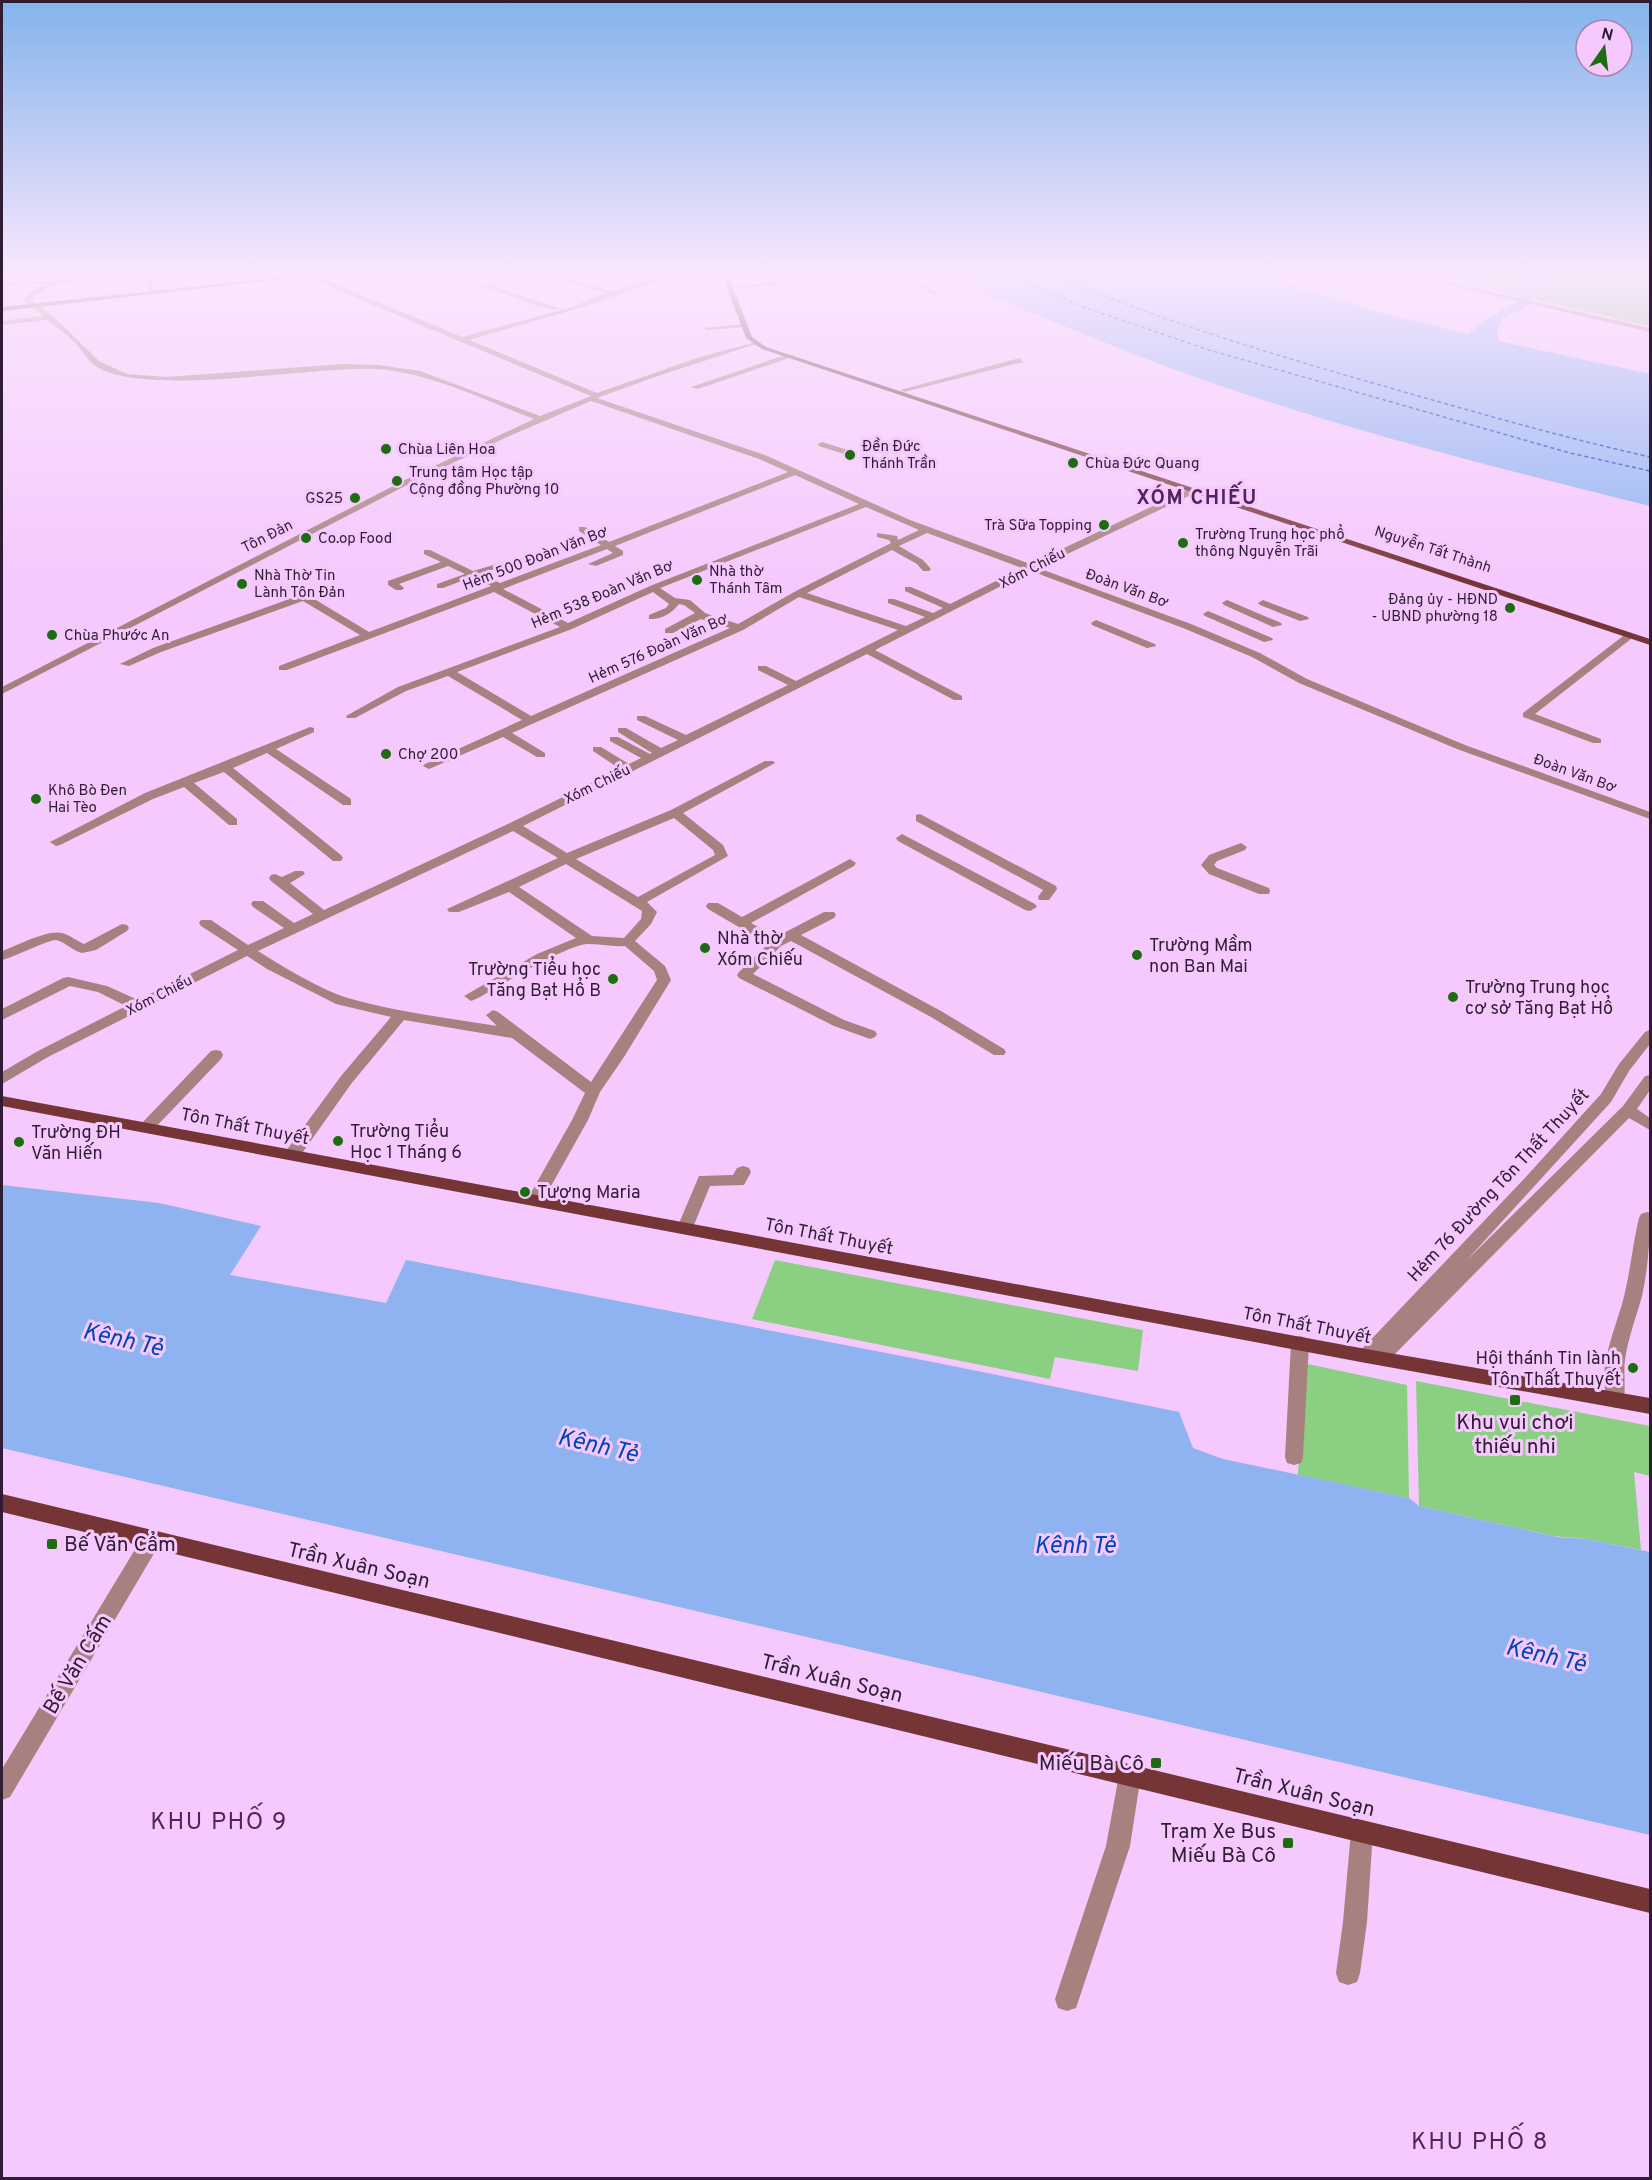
<svg xmlns="http://www.w3.org/2000/svg" width="1652" height="2180" viewBox="0 0 1652 2180" font-family="Overpass,sans-serif">
<style>
.green{fill:#8bd082}
.water{fill:#8fb3f1}
.lines{fill:none;stroke-linecap:round;stroke-linejoin:round}
.ferry{stroke:#0045bb;stroke-width:1.5;stroke-dasharray:4 3;stroke-linecap:butt}
.minor{fill:#a7817f;fill-rule:evenodd}
.major{fill:#753536;fill-rule:evenodd}
.poi-dot{fill:#1d6c10;stroke:#f5c9fd;stroke-width:2}
.labels{text-anchor:middle;stroke-width:6;stroke-linejoin:round;paint-order:stroke}
.far-poi-label{font-size:15px;fill:#311c35;stroke:#f5c9fd;text-anchor:start}
.far-street-label{font-size:15px;fill:#311c35;stroke:#f5c9fd}
.poi-label{font-size:18px;fill:#311c35;stroke:#f5c9fd;text-anchor:start}
.street-label{font-size:18px;fill:#311c35;stroke:#f5c9fd}
.far-district-label{font-size:20px;font-weight:bold;letter-spacing:1.5px;fill:#52245b;stroke:#f5c9fd}
.near-poi-label{font-size:21px;fill:#311c35;stroke:#f5c9fd;text-anchor:end}
.near-street-label{font-size:21px;fill:#311c35;stroke:#f5c9fd}
.near-water-label{font-size:24px;font-style:italic;fill:#0045bb;stroke:#f5c9fd}
.near-neighbourhood-label{font-size:24px;letter-spacing:1.5px;fill:#52245b;stroke:#f5c9fd}
</style>
<rect width="100%" height="100%" fill="#f5c9fd"/>
<!-- green -->
<g class="green">
<path d="M1426,275H1537L1521,296Z"/>
<path d="M1543,275H1650V326L1534,299L1533,294Z"/>
<path d="M775,1260L1143,1330L1138,1371L1055,1357L1050,1379L752,1319Z"/>
<path d="M1303,1363L1407,1385L1409,1498L1298,1475Z"/>
<path d="M1416,1381L1650,1426V1476L1634,1472L1641,1550L1586,1539L1554,1536L1419,1506Z"/>
</g>
<!-- water -->
<g class="water">
<path d="M951,275H1258L1287,280L1288,281L1286,283L1289,285L1382,313L1468,334L1485,320L1513,304L1537,275H1543L1534,294V299L1526,307L1502,318L1497,330L1499,341L1650,374V506C1461,459 1272,412 1091,337C1043,317 996,300 951,275Z"/>
<path d="M2,1185L159,1203L261,1226L230,1275L386,1303L406,1260L943,1364L1179,1412L1193,1448L1223,1459L1409,1498L1419,1506L1558,1537L1586,1539L1650,1552V1835L2,1448Z"/>
</g>
<g class="lines">
<!-- ferry -->
<g class="ferry">
<path d="M1011,275L1080,306L1209,350L1570,453L1650,471"/>
<path d="M1052,275C1161,321 1274,355 1387,387C1474,412 1562,437 1650,457"/>
</g>
<!-- minor -->
<g class="minor">
<path d="M115,275C89,288 58,272 31,300L53,316L99,361L127,374L166,377L343,364L379,365L420,371L540,416L591,396L356,298L307,275H314L462,337L572,307L605,293L544,275H553L612,291L668,275H677L576,309L469,340L597,393L700,357L756,342V344L655,377L597,398L765,455L910,520L1030,564L1189,489H1195V493L1038,568L1191,624L1260,653L1307,679L1465,745L1650,812V819L1457,749L1299,683L1252,657L1183,628L1031,571L875,650L962,696V700H954L867,654L523,826L567,853L671,810L765,761H773L775,763L683,813L723,845L728,856L647,902L657,912L651,924L635,941L665,966L671,980L624,1057L600,1092L588,1120L541,1204H529L527,1200L572,1120L585,1093L512,1038L404,1020L351,1084L298,1159H286L284,1155L286,1151L341,1076L391,1017L336,1004L267,969L247,956L48,1057L2,1084V1072L38,1051L126,1006L98,992L70,986L2,1020V1009L63,978L68,977L107,986L138,1000L238,950L201,926L199,923L201,920H211L248,945L284,928L253,907L251,904L253,901H263L294,923L313,914L271,881L269,878L271,875L275,874L282,877L295,871H303L305,874L290,883L324,910L510,823L620,769L593,751V747H601L629,764L641,758L610,741V737H618L650,754L652,753L618,732V728H626L661,748L678,740L637,720V716H645L686,735L788,685L758,670V666H766L796,681L898,630L799,597L743,630L512,733L545,753V757H537L503,737L429,769L423,766L425,764L522,720L448,676L406,691L355,718H347L346,716L398,687L560,627L494,592L287,670H279V666L360,635L303,601L161,652L129,666L120,664L153,648L328,585L333,588L331,590L311,597L369,632L491,586L472,577L443,588H437V584L465,574L448,566L399,584L404,588L402,590H396L388,585V581L441,562L424,554V550H430L473,571L497,564V568L481,574L500,583L601,545L579,531V527H585L609,542L788,472L759,459L591,401L507,437L411,483L2,694V687L43,666L405,480L534,419C484,400 431,373 377,369C313,365 137,400 93,364C86,358 81,349 75,343C67,334 56,327 47,320L2,325V321L43,316L24,300L32,291L46,284L2,285V281L53,282L79,277ZM795,475L859,504L650,586L568,623L503,589L607,549L613,553L588,564L596,566L623,555V551L615,546ZM866,507L919,530L898,540L897,536L877,533V537L889,540L891,543L796,591L738,624L705,613L690,600L675,598L660,588ZM927,533L1022,568L950,604L911,587H905V591L943,608L933,613L894,599H888V603L925,617L906,626L807,593L892,550L917,564L923,571H929L931,569L923,560L899,546ZM653,592L669,604L666,608L649,615V619C661,620 672,613 679,604L684,605L695,613L665,629V633H673L701,619L730,628L531,716L457,672L572,629ZM674,818L713,850L715,855L638,897L576,859ZM513,831L558,858L447,909L449,912H459L509,892L576,938L537,954L464,996L471,1001L476,999C499,987 565,945 588,944C600,944 612,947 625,946L654,971L657,980L591,1082L498,1012L493,1010L486,1015L497,1026C448,1018 396,1012 348,998C323,991 280,965 258,951ZM566,864L642,911L641,919L624,938L592,936L519,887Z"/>
<path d="M144,275H150L155,294L150,293Z"/>
<path d="M452,275H460L486,284L536,275L493,286L559,308L556,310L537,306Z"/>
<path d="M899,275H906L938,293L933,294Z"/>
<path d="M1406,275H1416L1650,328V332Z"/>
<path d="M775,282L780,289H776L773,286L737,288L734,286Z"/>
<path d="M744,324L746,327L707,330L704,328Z"/>
<path d="M788,354L795,356L698,389L691,387Z"/>
<path d="M1020,358L1023,362L904,392L900,390Z"/>
<path d="M822,442L854,452V459L847,461V455L819,446L818,444Z"/>
<path d="M1227,600L1281,623L1282,625L1273,627L1224,605L1222,603Z"/>
<path d="M1263,600L1308,617L1309,619L1300,621L1260,605L1258,603Z"/>
<path d="M1208,611L1272,638L1273,640L1264,642L1205,616L1203,614Z"/>
<path d="M1096,620L1155,644L1156,646L1147,648L1092,625L1091,623Z"/>
<path d="M1627,633L1636,635L1535,714L1601,739V743H1593L1523,717V713Z"/>
<path d="M310,727L314,728V732L276,749L351,799V805H343L267,753L233,768L341,855L343,858L341,861H333L224,772L194,783L237,819V825H229L184,787L153,799L60,845L56,846L50,842L145,793Z"/>
<path d="M920,814L1056,886L1057,889L1049,900H1039L1038,897L1043,890L916,821V815Z"/>
<path d="M902,834L1035,904L1037,907L1030,911L1025,910L898,841L896,838Z"/>
<path d="M1241,843L1247,847L1245,850L1217,861L1214,865L1217,868L1269,888L1270,891L1269,894H1259L1209,874L1201,865L1209,855Z"/>
<path d="M850,859L856,863L854,866L751,923L776,937L824,912H834L836,915L834,918L801,935L941,1011L1004,1049L1006,1052L1004,1055H994L931,1017L791,941L781,946L753,974L844,1020L875,1031L877,1034L875,1037L870,1039L834,1026L739,978L737,975L739,972L768,944L708,909L706,906L708,903H718L742,917Z"/>
<path d="M122,924L127,925L129,928L127,931L96,950L82,953C73,951 65,942 56,940C50,939 12,958 2,960V951C16,946 48,929 62,933C70,935 77,941 84,944Z"/>
<path d="M1650,1030V1044L1629,1071L1611,1102L1467,1260L1623,1106L1645,1076L1650,1075V1090L1637,1109L1650,1118V1130L1629,1118L1386,1363L1380,1365L1373,1361L1366,1363L1360,1361L1357,1356L1360,1351L1524,1179L1601,1094L1619,1064L1645,1032Z"/>
<path d="M216,1050L221,1051L223,1055L221,1059L151,1132H141L138,1128L141,1124L211,1051Z"/>
<path d="M743,1166L749,1168L751,1172L744,1185L710,1186L691,1232L685,1234L679,1232L677,1228L699,1176L733,1175L737,1168Z"/>
<path d="M1647,1212L1650,1213C1650,1241 1648,1269 1642,1296C1636,1318 1628,1338 1625,1360C1623,1373 1627,1395 1622,1406L1616,1408L1610,1406C1593,1371 1618,1326 1625,1292C1631,1267 1633,1242 1639,1218L1641,1214Z"/>
<path d="M1300,1336L1306,1338L1309,1343L1303,1457L1301,1463L1294,1465L1287,1463L1285,1457L1291,1343L1294,1338Z"/>
<path d="M152,1530L159,1533L162,1539L159,1545L10,1797L2,1800V1769L145,1533Z"/>
<path d="M1130,1764L1138,1767L1141,1775L1130,1846L1076,2008L1067,2011L1058,2008L1055,1999L1106,1846L1119,1775L1122,1767Z"/>
<path d="M1362,1820L1370,1823L1373,1831L1367,1922L1360,1973L1357,1982L1348,1985L1339,1982L1336,1973L1343,1922L1351,1831L1354,1823Z"/>
</g>
<!-- major -->
<g class="major">
<path d="M303,275H320L2,311V307Z"/>
<path d="M722,275H728L752,337L766,347L1650,639V645L762,349L746,338Z"/>
<path d="M2,1096L1366,1349L1650,1398V1414L1366,1363L2,1106Z"/>
<path d="M2,1494L1650,1889V1913L2,1512Z"/>
</g>
</g>
<!-- sky -->
<linearGradient id="sky" x2="0" y2="1"><stop stop-color="#84b4ec"/><stop offset="0.47" stop-color="#fae7fe"/><stop offset="1" stop-color="#fae7fe" stop-opacity="0"/></linearGradient>
<rect width="1652" height="580" fill="url(#sky)"/>
<!-- markers -->
<g class="poi-dot">
<circle cx="386" cy="449" r="6"/>
<circle cx="850" cy="455" r="6"/>
<circle cx="1073" cy="463" r="6"/>
<circle cx="397" cy="481" r="6"/>
<circle cx="355" cy="498" r="6"/>
<circle cx="1104" cy="525" r="6"/>
<circle cx="306" cy="538" r="6"/>
<circle cx="1183" cy="543" r="6"/>
<circle cx="697" cy="580" r="6"/>
<circle cx="242" cy="584" r="6"/>
<circle cx="1510" cy="608" r="6"/>
<circle cx="52" cy="635" r="6"/>
<circle cx="386" cy="754" r="6"/>
<circle cx="36" cy="799" r="6"/>
<circle cx="705" cy="948" r="6"/>
<circle cx="1137" cy="955" r="6"/>
<circle cx="613" cy="979" r="6"/>
<circle cx="1453" cy="997" r="6"/>
<circle cx="338" cy="1141" r="6"/>
<circle cx="19" cy="1142" r="6"/>
<circle cx="525" cy="1192" r="6"/>
<circle cx="1633" cy="1368" r="6"/>
<rect x="1509" y="1394" width="12" height="12" rx="3"/>
<rect x="46" y="1538" width="12" height="12" rx="3"/>
<rect x="1150" y="1757" width="12" height="12" rx="3"/>
<rect x="1282" y="1837" width="12" height="12" rx="3"/>
</g>
<g class="labels">
<!-- far-poi labels -->
<g class="far-poi-label">
<text x="862" y="451">Đền Đức<tspan x="862" dy="17">Thánh Trần</tspan></text>
<text x="398" y="454">Chùa Liên Hoa</text>
<text x="1085" y="468">Chùa Đức Quang</text>
<text x="409" y="477">Trung tâm Học tập<tspan x="409" dy="17">Cộng đồng Phường 10</tspan></text>
<text x="343" y="503" text-anchor="end">GS25</text>
<text x="1092" y="530" text-anchor="end">Trà Sữa Topping</text>
<text x="1195" y="539">Trường Trung học phổ<tspan x="1195" dy="17">thông Nguyễn Trãi</tspan></text>
<text x="318" y="543">Co.op Food</text>
<text x="709" y="576">Nhà thờ<tspan x="709" dy="17">Thánh Tâm</tspan></text>
<text x="254" y="580">Nhà Thờ Tin<tspan x="254" dy="17">Lành Tôn Đản</tspan></text>
<text x="1498" y="604" text-anchor="end">Đảng ủy - HĐND<tspan x="1498" dy="17">- UBND phường 18</tspan></text>
<text x="64" y="640">Chùa Phước An</text>
<text x="398" y="759">Chợ 200</text>
<text x="48" y="795">Khô Bò Đen<tspan x="48" dy="17">Hai Tèo</tspan></text>
</g>
<!-- far-street labels -->
<g class="far-street-label">
<text transform="translate(267 536) rotate(-27)" y="5">Tôn Đản</text>
<text transform="translate(1433 549) rotate(18)" y="5">Nguyễn Tất Thành</text>
<text transform="translate(535 558) rotate(-21)" y="5">Hẻm 500 Đoàn Văn Bơ</text>
<text transform="translate(1032 568) rotate(-27)" y="5">Xóm Chiếu</text>
<text transform="translate(1127 588) rotate(20)" y="5">Đoàn Văn Bơ</text>
<text transform="translate(602 594) rotate(-23)" y="5">Hẻm 538 Đoàn Văn Bơ</text>
<text transform="translate(658 648) rotate(-24)" y="5">Hẻm 576 Đoàn Văn Bơ</text>
<text transform="translate(1575 773) rotate(20)" y="5">Đoàn Văn Bơ</text>
<text transform="translate(597 784) rotate(-26)" y="5">Xóm Chiếu</text>
<text transform="translate(159 995) rotate(-27)" y="5">Xóm Chiếu</text>
</g>
<!-- poi labels -->
<g class="poi-label">
<text x="717" y="944">Nhà thờ<tspan x="717" dy="21">Xóm Chiếu</tspan></text>
<text x="1149" y="951">Trường Mầm<tspan x="1149" dy="21">non Ban Mai</tspan></text>
<text x="601" y="975" text-anchor="end">Trường Tiểu học<tspan x="601" dy="21">Tăng Bạt Hổ B</tspan></text>
<text x="1465" y="993">Trường Trung học<tspan x="1465" dy="21">cơ sở Tăng Bạt Hổ</tspan></text>
<text x="350" y="1137">Trường Tiểu<tspan x="350" dy="21">Học 1 Tháng 6</tspan></text>
<text x="31" y="1138">Trường ĐH<tspan x="31" dy="21">Văn Hiến</tspan></text>
<text x="537" y="1198">Tượng Maria</text>
<text x="1621" y="1364" text-anchor="end">Hội thánh Tin lành<tspan x="1621" dy="21">Tôn Thất Thuyết</tspan></text>
</g>
<!-- street labels -->
<g class="street-label">
<text transform="translate(245 1126) rotate(11)" y="6">Tôn Thất Thuyết</text>
<text transform="translate(1498 1185) rotate(-47)" y="6">Hẻm 76 Đường Tôn Thất Thuyết</text>
<text transform="translate(829 1236) rotate(11)" y="6">Tôn Thất Thuyết</text>
<text transform="translate(1307 1325) rotate(11)" y="6">Tôn Thất Thuyết</text>
</g>
<!-- far-district labels -->
<g class="far-district-label">
<text x="1197" y="504">XÓM CHIẾU</text>
</g>
<!-- near-poi labels -->
<g class="near-poi-label">
<text x="1515" y="1429" text-anchor="middle">Khu vui chơi<tspan x="1515" dy="24">thiếu nhi</tspan></text>
<text x="64" y="1551" text-anchor="start">Bế Văn Cẩm</text>
<text x="1144" y="1770">Miếu Bà Cô</text>
<text x="1276" y="1838">Trạm Xe Bus<tspan x="1276" dy="24">Miếu Bà Cô</tspan></text>
</g>
<!-- near-street labels -->
<g class="near-street-label">
<text transform="translate(359 1565) rotate(13)" y="7">Trần Xuân Soạn</text>
<text transform="translate(77 1664) rotate(-59)" y="7">Bế Văn Cấm</text>
<text transform="translate(832 1678) rotate(14)" y="7">Trần Xuân Soạn</text>
<text transform="translate(1304 1792) rotate(14)" y="7">Trần Xuân Soạn</text>
</g>
<!-- near-water labels -->
<g class="near-water-label">
<text transform="translate(123 1339) rotate(13)" y="8">Kênh Tẻ</text>
<text transform="translate(598 1445) rotate(13)" y="8">Kênh Tẻ</text>
<text x="1075" y="1553">Kênh Tẻ</text>
<text transform="translate(1546 1655) rotate(13)" y="8">Kênh Tẻ</text>
</g>
<!-- near-neighbourhood labels -->
<g class="near-neighbourhood-label">
<text x="219" y="1829">KHU PHỐ 9</text>
<text x="1480" y="2149">KHU PHỐ 8</text>
</g>
</g>
<!-- border -->
<rect width="1652" height="2180" fill="none" stroke="#311c35" stroke-width="6"/>
<!-- north arrow -->
<g transform="translate(1604 48) rotate(14)"><circle r="28" fill="#f5c9fd" stroke="#a784ad" stroke-width="1.5"/>
<path d="M0-4.5L10 22L0 15L-10 22Z" fill="#1d6c10"/>
<text y="-9" font-size="16" font-weight="bold" text-anchor="middle" fill="#311c35">N</text>
</g>
</svg>
